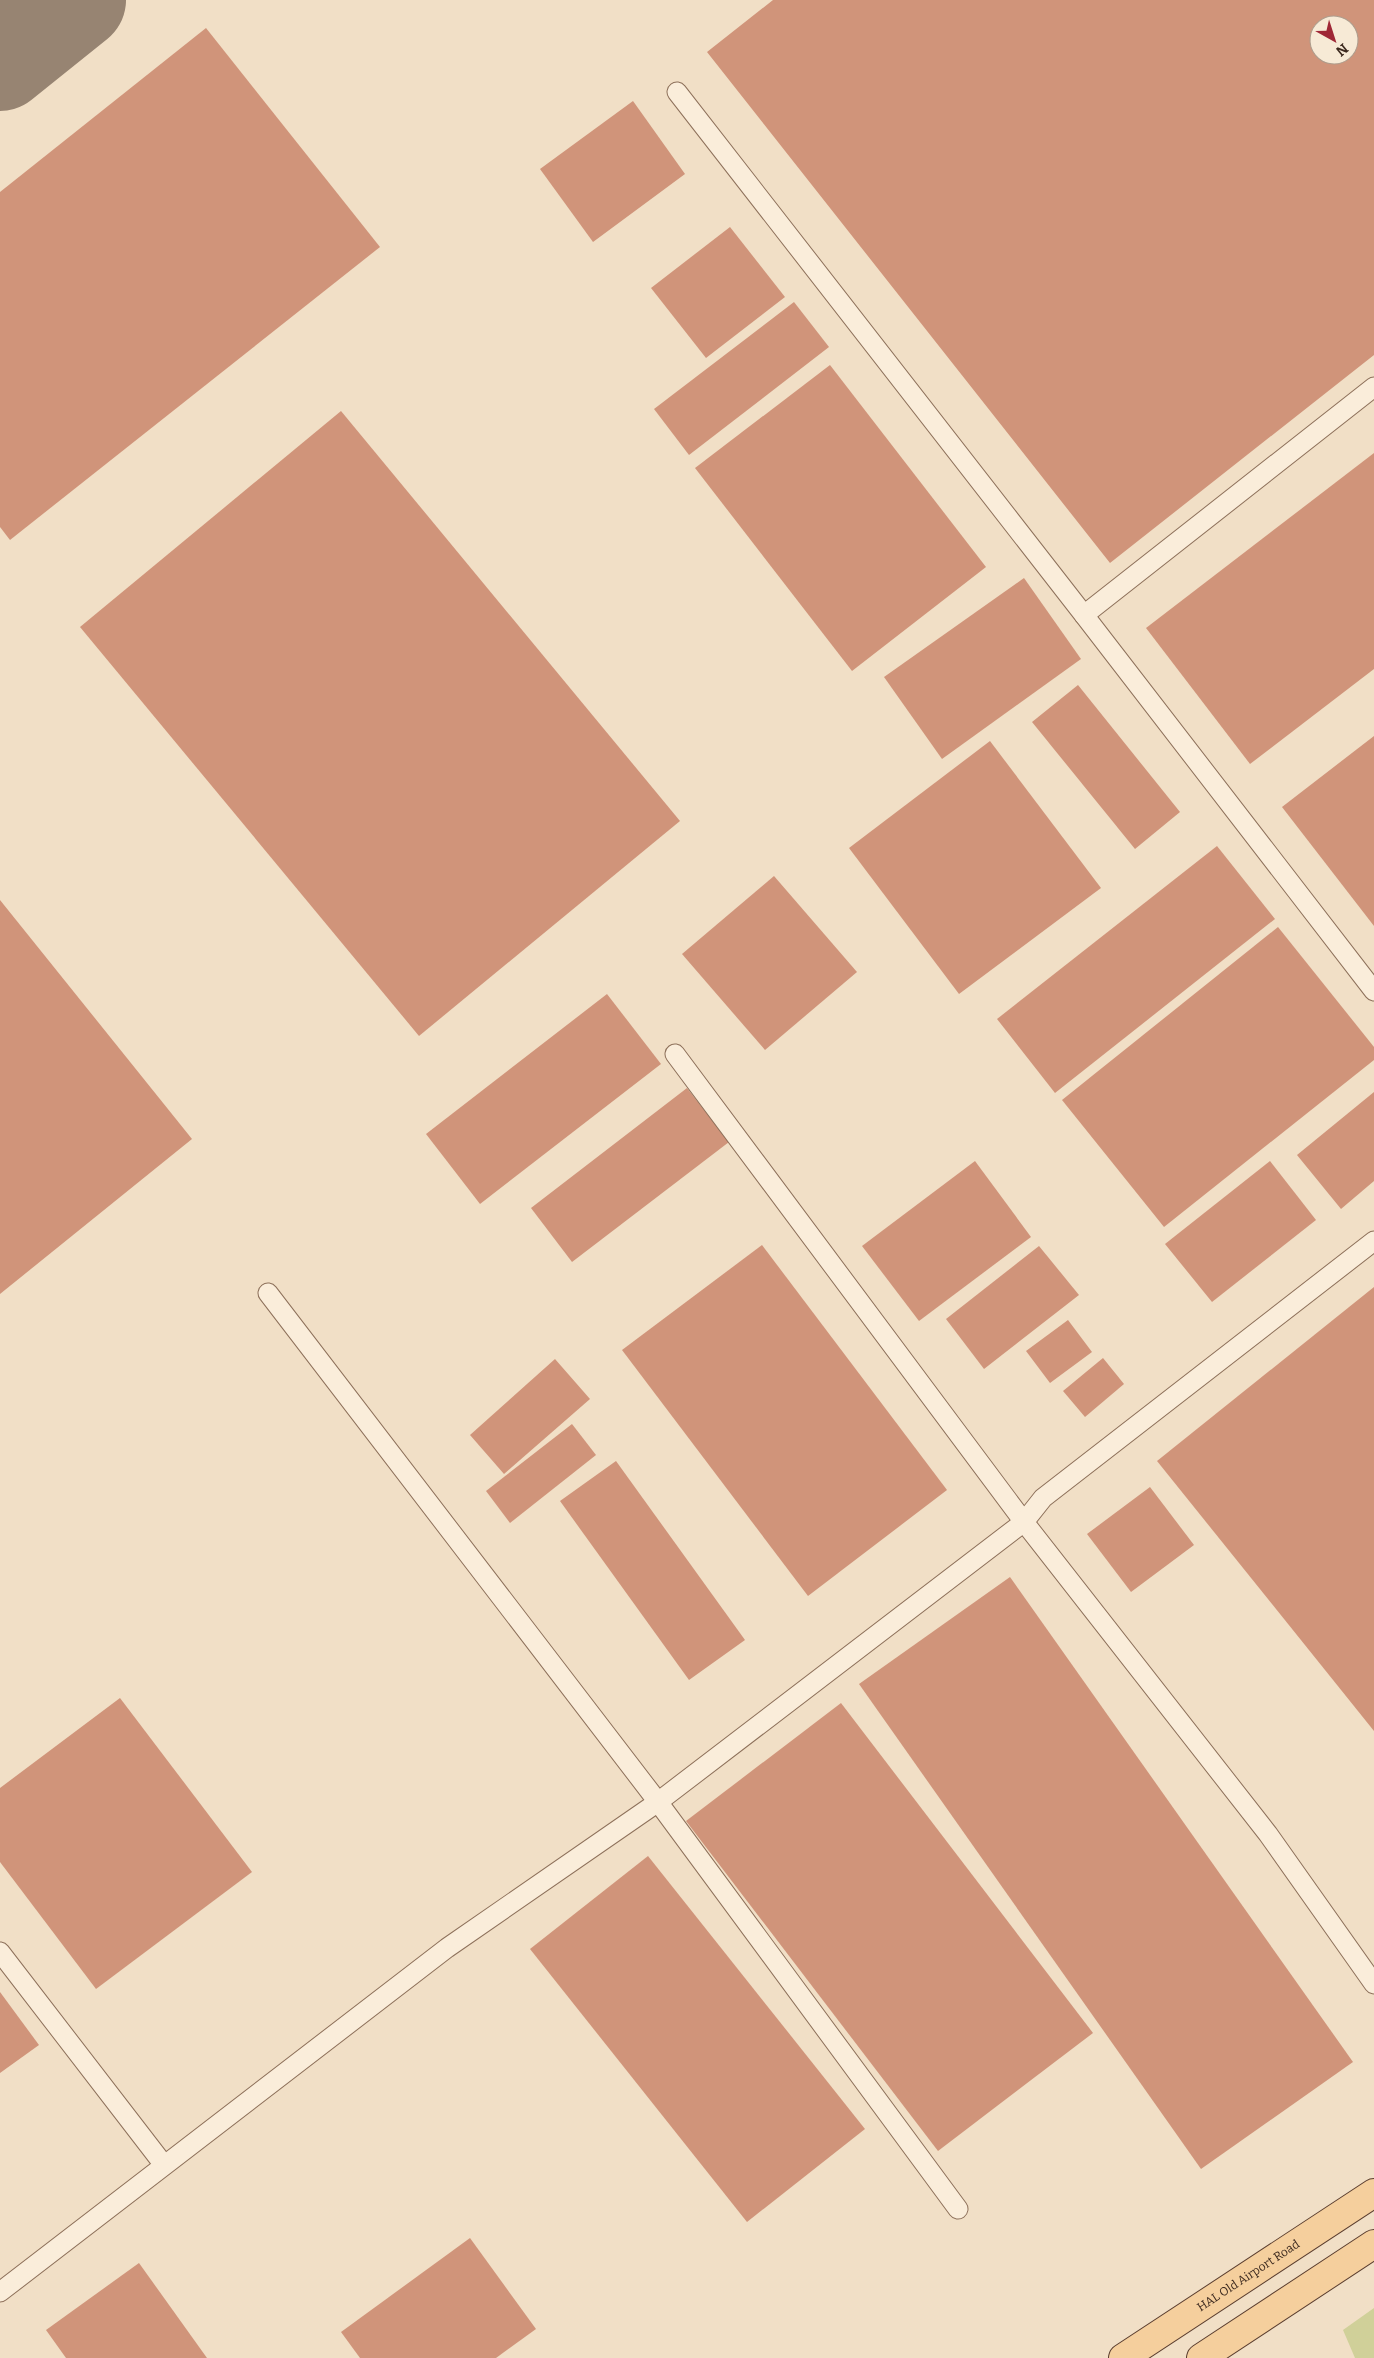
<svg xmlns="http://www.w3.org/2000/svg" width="1374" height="2358" viewBox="0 0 1374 2358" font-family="Bitter,serif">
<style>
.green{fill:#d0d099}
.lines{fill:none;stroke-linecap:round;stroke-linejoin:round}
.taxiway{stroke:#978472;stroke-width:100}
.building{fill:#d0947a;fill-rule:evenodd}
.lane-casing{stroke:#8d705a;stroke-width:21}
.primary-casing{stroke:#5b3e2f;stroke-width:30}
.lane{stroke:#faedda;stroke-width:19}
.primary{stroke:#f5cf9d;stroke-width:28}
.labels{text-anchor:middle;stroke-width:4.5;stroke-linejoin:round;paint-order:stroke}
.street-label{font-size:12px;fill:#3d2a1f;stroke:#f7ead6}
</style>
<rect width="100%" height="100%" fill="#f1dfc6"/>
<!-- green -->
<path class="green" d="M1374,2308V2358H1355L1343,2330Z"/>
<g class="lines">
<!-- taxiway -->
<path class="taxiway" d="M0,61L76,0"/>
</g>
<!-- building -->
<g class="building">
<path d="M773,0H1374V355L1110,563L707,52ZM1319,25H1349V55H1319Z"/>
<path d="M206,28L380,247L10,540L0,527V192Z"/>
<path d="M633,101L685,174L593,242L540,169Z"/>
<path d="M730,227L785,297L706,358L651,288Z"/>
<path d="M794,302L829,347L689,455L654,409Z"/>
<path d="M830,365L986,567L852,671L695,468Z"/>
<path d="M341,411L680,821L419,1036L80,627Z"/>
<path d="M1374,453V669L1250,764L1146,628Z"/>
<path d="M1024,578L1081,659L942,759L884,677Z"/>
<path d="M1078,685L1180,812L1135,849L1032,722Z"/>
<path d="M1374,736V926L1282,807Z"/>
<path d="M990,741L1101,888L959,994L849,848Z"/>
<path d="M1217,846L1275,919L1055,1093L997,1019Z"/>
<path d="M774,876L857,972L765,1050L682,954Z"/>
<path d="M0,900L192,1139L0,1294Z"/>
<path d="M1278,927L1374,1047V1060L1164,1227L1062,1100Z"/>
<path d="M607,994L661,1064L480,1204L426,1134Z"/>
<path d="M687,1088L729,1142L572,1262L531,1208Z"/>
<path d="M1374,1092V1181L1341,1209L1297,1155Z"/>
<path d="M975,1161L1031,1237L919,1321L862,1246Z"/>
<path d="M1270,1161L1316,1220L1212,1302L1165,1244Z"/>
<path d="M762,1245L947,1490L808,1596L622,1350Z"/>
<path d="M1039,1246L1079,1295L984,1369L946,1319Z"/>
<path d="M1374,1287V1731L1157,1461Z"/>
<path d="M1068,1320L1092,1352L1050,1383L1026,1351Z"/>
<path d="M1103,1358L1124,1384L1085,1417L1063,1391Z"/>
<path d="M555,1359L590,1399L504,1474L470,1435Z"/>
<path d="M572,1424L596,1455L510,1523L486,1491Z"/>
<path d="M616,1461L745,1640L689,1680L560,1501Z"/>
<path d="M1150,1487L1194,1545L1131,1592L1087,1534Z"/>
<path d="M1010,1577L1353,2062L1201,2169L859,1684Z"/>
<path d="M120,1698L252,1872L96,1989L0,1862V1788Z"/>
<path d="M841,1703L1093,2033L938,2151L686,1821Z"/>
<path d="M648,1856L865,2129L747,2222L530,1949Z"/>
<path d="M0,1992L39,2045L0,2073Z"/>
<path d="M470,2238L536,2329L496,2358H360L341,2332Z"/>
<path d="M139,2263L207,2358H66L46,2330Z"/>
</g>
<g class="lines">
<defs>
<g id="lane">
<path d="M677,92L1084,615L1374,991"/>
<path d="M1084,615L1374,387"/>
<path d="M675,1054L1024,1522L1268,1834L1374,1984"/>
<path d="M268,1293L658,1802L958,2209"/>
<path d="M0,1952L164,2165"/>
<path d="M0,2292L447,1948L658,1802L1024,1522L1043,1498L1374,1241"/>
</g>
<g id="primary">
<path id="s1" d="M1123,2358L1374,2193"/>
<path d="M1201,2358L1374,2244"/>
</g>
</defs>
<!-- lane casing -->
<use href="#lane" class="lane-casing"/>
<!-- primary casing -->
<use href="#primary" class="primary-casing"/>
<!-- lane -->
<use href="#lane" class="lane"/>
<!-- primary -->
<use href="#primary" class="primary"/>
</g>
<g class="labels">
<!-- street labels -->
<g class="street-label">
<text dy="4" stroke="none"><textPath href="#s1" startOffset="150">HAL Old Airport Road</textPath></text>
</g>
</g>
<!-- north arrow -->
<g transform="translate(1334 40) rotate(141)"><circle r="24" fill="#f7ead6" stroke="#ad9d8d"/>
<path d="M0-4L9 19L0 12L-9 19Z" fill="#9f2736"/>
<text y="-8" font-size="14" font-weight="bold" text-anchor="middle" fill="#3d2a1f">N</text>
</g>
</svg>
